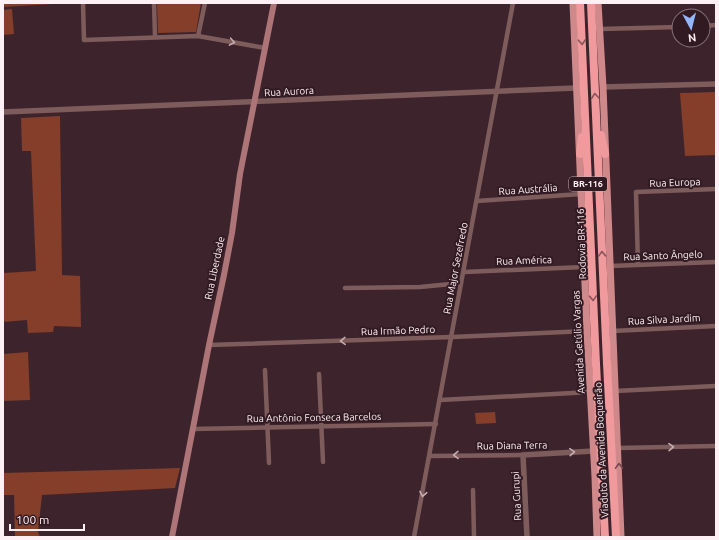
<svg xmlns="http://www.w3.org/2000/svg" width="719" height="540" viewBox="0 0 719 540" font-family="Ubuntu,sans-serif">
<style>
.green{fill:#843e2a}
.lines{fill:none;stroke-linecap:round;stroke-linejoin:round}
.minor{stroke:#7f5c5c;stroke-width:4.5}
.tertiary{stroke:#7f5c5c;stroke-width:5.5}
.secondary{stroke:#ad7577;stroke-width:6}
.primary{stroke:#d0898b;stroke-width:7}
.motorway{stroke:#f09a9d;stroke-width:8}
.motorway-bridge{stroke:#f09a9d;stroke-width:8}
.oneway{stroke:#c5adb0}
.oneway2{stroke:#885459}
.oneway3{stroke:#71464c}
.labels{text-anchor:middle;stroke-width:4;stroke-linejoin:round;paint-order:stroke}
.shield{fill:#321a22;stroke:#c1b0b5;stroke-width:1}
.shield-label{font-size:9px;font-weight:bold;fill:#fef0f4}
.street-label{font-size:10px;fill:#fef0f4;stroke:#321a22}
</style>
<rect width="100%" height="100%" fill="#3d242c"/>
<!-- green -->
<g class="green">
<path d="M3,3H70L3,7Z"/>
<path d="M157,3H201L196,32L158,33Z"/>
<path d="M12,9L14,34L3,35V10Z"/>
<path d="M716,92V155L685,156L680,93Z"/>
<path d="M60,116L62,275L80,276L81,327L54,326L53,332L28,333L27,320L3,322V273L36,271L31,151H22L21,118Z"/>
<path d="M28,352L30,400L3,401V354Z"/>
<path d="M495,412L496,423L476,424L475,413Z"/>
<path d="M180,468L175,488L42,495L38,532L40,537H15L14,495H3V473Z"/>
</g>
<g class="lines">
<!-- minor -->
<g class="minor">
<path d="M83,3L84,40L198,36L265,48"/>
<path d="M154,3L155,37"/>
<path d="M703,26L716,25"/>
<path d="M600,29L679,27"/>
<path d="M198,36L205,3"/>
<path d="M477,201L581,194"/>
<path d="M638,265L636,192L716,189"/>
<path d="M610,266L716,262"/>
<path d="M464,272L584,267"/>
<path d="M345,288L420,287L461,283"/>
<path d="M612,331L716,326"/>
<path d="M209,345L452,337L587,331"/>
<path d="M265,370L269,463"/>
<path d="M319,374L323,462"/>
<path d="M615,391L716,386"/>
<path d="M440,400L591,392"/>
<path d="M193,429L436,424"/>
<path d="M618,448L716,446"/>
<path d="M430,456L523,455"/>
<path d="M473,490L474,537"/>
<path d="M414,537L513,3"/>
</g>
<!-- tertiary -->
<g class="tertiary">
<path d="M603,87L716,84"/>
<path d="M3,112L576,88"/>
<path d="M527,537L523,455L594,451"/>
</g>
<!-- secondary -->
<path class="secondary" d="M172,537L209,345L224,275L232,233L240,174L274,3"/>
<!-- primary -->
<g class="primary">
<path d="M573,3L587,331L595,477L597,537"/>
<path d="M598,3L603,87L621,537"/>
</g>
<!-- motorway -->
<g class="motorway">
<path d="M580,3L596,364"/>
<path d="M591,3L607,363"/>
<path d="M601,135L605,154"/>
<path d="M580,154L582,137"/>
</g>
<!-- motorway-bridge -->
<g class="motorway-bridge">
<path d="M607,363L616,537"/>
<path d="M596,364L605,537"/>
</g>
</g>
<!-- one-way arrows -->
<defs><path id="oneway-chevron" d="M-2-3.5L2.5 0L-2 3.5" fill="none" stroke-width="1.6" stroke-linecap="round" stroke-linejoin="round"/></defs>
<g class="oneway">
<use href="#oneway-chevron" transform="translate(232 42) rotate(10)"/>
<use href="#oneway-chevron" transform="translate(343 341) rotate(178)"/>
<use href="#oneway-chevron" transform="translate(671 447) rotate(-1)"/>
<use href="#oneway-chevron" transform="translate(572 452) rotate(-3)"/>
<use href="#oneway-chevron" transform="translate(456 455) rotate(179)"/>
<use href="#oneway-chevron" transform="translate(423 494) rotate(101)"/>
</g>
<g class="oneway2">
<use href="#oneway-chevron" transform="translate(582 42) rotate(87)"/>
<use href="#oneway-chevron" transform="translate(595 96) rotate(-95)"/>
<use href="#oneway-chevron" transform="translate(602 254) rotate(-92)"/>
<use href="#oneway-chevron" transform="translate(593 298) rotate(88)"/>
</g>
<use class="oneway3" href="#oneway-chevron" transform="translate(619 466) rotate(-92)"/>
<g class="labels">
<!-- shield labels -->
<rect class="shield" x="569" y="177" width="38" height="14" rx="3"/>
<g class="shield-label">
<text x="588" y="187">BR-116</text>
</g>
<!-- street labels -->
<g class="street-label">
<text transform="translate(289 91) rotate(-3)" y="4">Rua Aurora</text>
<text transform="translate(675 182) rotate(-2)" y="4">Rua Europa</text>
<text transform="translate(528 189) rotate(-4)" y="4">Rua Austrália</text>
<text transform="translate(581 244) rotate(-92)" y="4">Rodovia BR-116</text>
<text transform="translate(663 255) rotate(-2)" y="4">Rua Santo Ângelo</text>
<text transform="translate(524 260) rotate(-2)" y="4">Rua América</text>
<text transform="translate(214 268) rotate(-78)" y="4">Rua Liberdade</text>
<text transform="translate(455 268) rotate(-79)" y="4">Rua Major Sezefredo</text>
<text transform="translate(664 319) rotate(-3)" y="4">Rua Silva Jardim</text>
<text transform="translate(398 330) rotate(-2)" y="4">Rua Irmão Pedro</text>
<text transform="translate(578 342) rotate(-93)" y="4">Avenida Getúlio Vargas</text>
<text transform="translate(314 417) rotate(-1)" y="4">Rua Antônio Fonseca Barcelos</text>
<text transform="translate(512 445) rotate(-1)" y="4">Rua Diana Terra</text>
<text transform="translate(601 450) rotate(-93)" y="4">Viaduto da Avenida Boqueirão</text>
<text transform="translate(516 496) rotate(-93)" y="4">Rua Gurupi</text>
</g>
</g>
<!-- border -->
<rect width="719" height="540" fill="none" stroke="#fef0f4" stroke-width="8"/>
<!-- north arrow -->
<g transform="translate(691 28) rotate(173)"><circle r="19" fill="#321a22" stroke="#847076"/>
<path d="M0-3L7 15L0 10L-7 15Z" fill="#92b7fd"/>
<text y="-6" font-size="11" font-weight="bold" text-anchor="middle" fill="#fef0f4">N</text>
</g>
<!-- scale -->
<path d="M10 524v6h74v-6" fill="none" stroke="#fef0f4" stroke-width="2"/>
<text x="16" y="524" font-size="12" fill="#fef0f4" stroke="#321a22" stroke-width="3" paint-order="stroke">100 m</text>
</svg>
